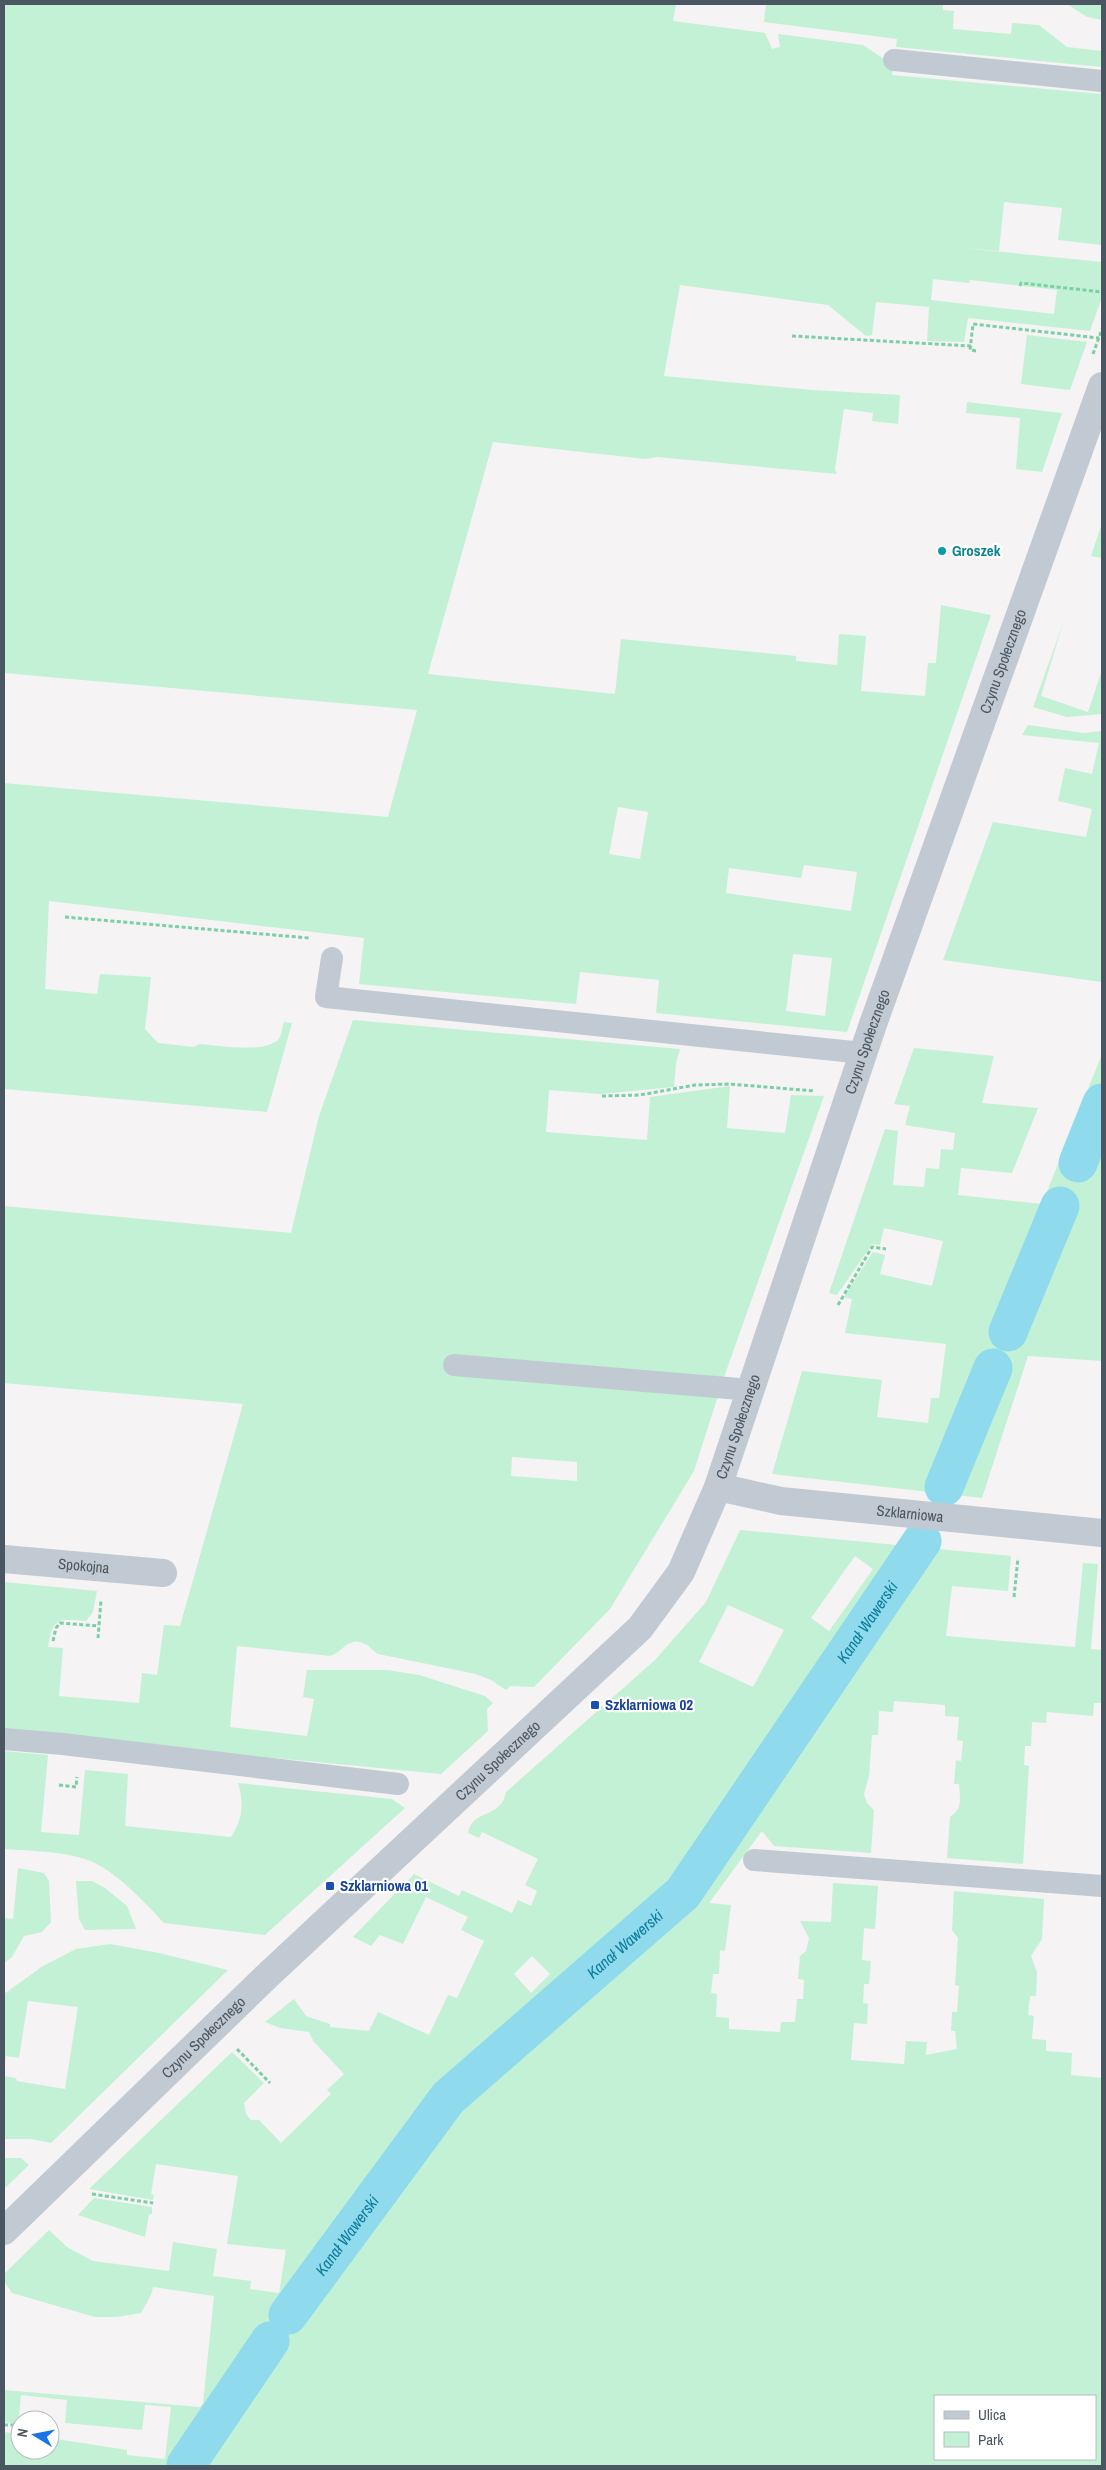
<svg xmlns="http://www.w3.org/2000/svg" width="1106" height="2470" viewBox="0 0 1106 2470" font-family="'Archivo Narrow',sans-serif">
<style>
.green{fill:#c3f1d5;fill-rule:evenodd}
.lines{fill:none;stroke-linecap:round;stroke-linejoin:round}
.canal{stroke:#90daee;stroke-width:39}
.path{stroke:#7ad0a6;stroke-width:3;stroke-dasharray:4 2.5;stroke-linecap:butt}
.service{stroke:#c1cad2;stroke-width:22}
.minor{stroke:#c1cad2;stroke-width:28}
.culture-dot{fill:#0f9aa8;stroke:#fff;stroke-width:2}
.transit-dot{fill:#1a4fb4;stroke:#fff;stroke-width:2}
.labels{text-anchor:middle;stroke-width:4.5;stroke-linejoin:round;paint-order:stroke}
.culture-label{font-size:15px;font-weight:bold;fill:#0d838f;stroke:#fff;text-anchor:start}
.street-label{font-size:15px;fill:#4a5661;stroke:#fff}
.transit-label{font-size:15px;font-weight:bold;fill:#164399;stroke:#fff;text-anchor:start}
.water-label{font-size:16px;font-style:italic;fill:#0c7c9b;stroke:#fff}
</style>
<rect width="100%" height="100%" fill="#f5f3f3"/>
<!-- green -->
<g class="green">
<path d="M4,4H676L673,21L765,33L772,49L780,47L778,34L863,45L893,65L892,75L1102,94V245L1058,240L1062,208L1004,202L999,251L962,248L1102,262V297L1090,331L968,318L964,342L927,341L929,307L876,302L872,335L866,336L828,305L680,285L664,376L812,390L900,395L898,424L872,421L873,413L844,409L835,469L837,474L657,457L645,459L493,442L428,674L615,694L621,639L796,656V661L837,665L839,634L866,636L861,691L925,696L928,663H936L941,605L991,615L847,1032L656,1013L659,980L580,972L576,1004L359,984L364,938L49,901L45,989L97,994L100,974L151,977L145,1029L158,1043L194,1047L199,1044C216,1045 270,1055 280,1037C282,1033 282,1027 284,1022L292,1023L267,1112L4,1089V783L388,817L417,710L4,673ZM933,279L969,283L970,280L1057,290L1054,314L931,300ZM618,807L648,812L640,859L609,854ZM804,865L857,872L851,911L726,893L729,868L801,878ZM793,954L832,958L825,1016L786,1011Z"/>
<path d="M766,4H943V10L954,11L953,29L1011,34L1012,23L1039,25L1067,47L1102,51V67L896,47L897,39L764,22Z"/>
<path d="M1067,4H1102V20L1087,17Z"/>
<path d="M1027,335L1087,342L1070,390L1021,384Z"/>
<path d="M967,402L1062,413L1042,472L1016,469L1020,418L966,413Z"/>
<path d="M1102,523V558L1091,556Z"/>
<path d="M1063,623L1041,696L1088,712L1102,670V714L1067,717L1033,707Z"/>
<path d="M1028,725L1084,733L1102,731V982L943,960L993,822L1086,837L1092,809L1058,801L1065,768L1092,774L1099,743L1022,735Z"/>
<path d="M353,1020L680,1049L676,1063L674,1087L600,1094L549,1090L546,1132L647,1140L650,1097L730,1086L727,1128L785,1133L791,1095L824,1096L723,1380L694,1471L610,1609L534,1687L510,1686L506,1690L491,1680L476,1674L378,1654C373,1651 370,1646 365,1644C349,1635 343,1652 330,1656L237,1646L230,1727L307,1736L314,1699L303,1697L307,1670H387L419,1675L485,1696L493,1703L487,1709L488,1731L441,1774L4,1732V1582L97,1591L93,1612L86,1621C57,1619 53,1617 48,1647L63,1648L59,1696L139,1703L142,1673L157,1675L164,1625L180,1626L243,1404L4,1383V1206L291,1233L319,1116ZM512,1457L577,1462V1481L511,1476Z"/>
<path d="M914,1048L994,1056L982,1103L1038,1108L1012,1173L961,1168L958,1195L1042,1204L1102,1054V1361L1028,1356L982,1498L772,1474L802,1371L882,1380L877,1417L928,1423L931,1398H939L946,1344L845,1333L852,1299L844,1297L873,1252L885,1255L880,1274L932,1286L943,1241L884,1228L880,1245L872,1244L837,1295L829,1293L885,1129L898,1131L893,1185L924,1187L926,1168L939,1169L941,1149L953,1150L955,1133L905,1125L910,1106L894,1104Z"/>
<path d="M740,1530L1011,1556L1008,1591L952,1586L946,1636L1075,1647L1083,1563L1098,1564L1091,1649L1102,1650V1703H1094L1093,1716L1047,1712L1046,1723L1032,1722L1031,1746H1025L1024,1765L1029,1766L1023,1864L947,1858L950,1817C963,1809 960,1798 959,1784H954L956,1760L961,1761L963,1741L957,1740L959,1717L945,1716V1705L894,1701L893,1712L879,1711L878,1735H872L869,1776L864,1794L867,1803L874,1810L871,1853L774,1846L762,1831L709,1903L731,1905L725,1951L720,1950L719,1974H713L711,1993L717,1994L716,2017L729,2018V2029L780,2032L781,2022H795L797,1999H803L804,1980L798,1979L800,1956L806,1951L809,1938L800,1921L831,1922L833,1883L878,1886L875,1929L864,1928L862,1960L871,1961L869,1984H864L863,2003L868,2004L867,2024L854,2023L851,2060L904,2064L906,2041L927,2042L926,2055L957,2049L955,2031H951L952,2012H957L959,1986L955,1985L958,1938L952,1930L954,1891L1044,1899L1042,1939L1031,1956L1037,1972L1036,1996H1030L1028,2015L1034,2016L1032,2039L1046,2040V2051L1072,2053L1071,2075L1102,2078V2466H4V2432L20,2434V2450H50V2438L127,2450V2455L165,2459L171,2407L145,2405L142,2430L65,2423L67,2400L21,2395L19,2418L15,2424L4,2422V2390L200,2407L203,2403L214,2296L153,2287L151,2295L141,2313L117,2317H95L12,2293L4,2281V2274L49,2230L67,2247L93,2261L169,2271L173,2242L217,2249L213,2276L251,2281L250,2289L279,2293L286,2250L227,2244L238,2176L156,2164L151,2194L154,2195L153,2200L89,2189L232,2052L264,2083L244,2103L246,2114L251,2120H259L281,2143L331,2094L327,2090L344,2074L314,2042L309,2032L280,2028L265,2022L294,1999L306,2016L330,2024V2027L369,2031L378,2012L429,2035L448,1995L457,1998L484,1941L461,1930L468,1917L426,1897L403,1944L380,1935L371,1946L353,1937L414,1874L459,1896L462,1890L512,1913L518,1900L531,1906L537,1891L525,1885L538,1859L482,1832L479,1838L468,1833C472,1809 501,1819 506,1792L655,1660L706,1602ZM855,1556L873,1569L829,1631L811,1618ZM728,1605L784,1630L753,1687L699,1662ZM532,1956L550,1974L531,1993L514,1974ZM935,2396H1095V2459H935Z"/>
<path d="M4,1751L48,1755L41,1832L79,1835L85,1770L128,1774L125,1826L231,1837C243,1819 244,1803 238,1783L392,1799L405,1808L265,1935L164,1923C146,1903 119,1875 95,1863C70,1851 31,1851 4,1849Z"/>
<path d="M18,1868L44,1873L49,1881L51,1922L42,1932L24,1936L12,1957L4,1963V1918L13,1919Z"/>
<path d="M76,1881H92L105,1888L127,1906L136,1929L85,1930L79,1919Z"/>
<path d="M110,1944L159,1953L228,1970L51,2143L31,2139H4V2076L16,2078L17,2081L65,2089L78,2007L28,2001L19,2058L6,2056L4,2069V1994L43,1966L76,1949Z"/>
<path d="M4,2158H21L29,2165L4,2189Z"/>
<path d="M94,2198L152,2207V2214H149L145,2237L78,2215Z"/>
</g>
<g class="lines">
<!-- canal -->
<g class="canal">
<path d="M1078,1163L1102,1103"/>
<path d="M1008,1332L1060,1206"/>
<path d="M944,1487L993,1368"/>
<path id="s1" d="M288,2315L448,2098L683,1893L922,1541"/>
<path d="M186,2465L270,2341"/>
</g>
<!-- path -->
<g class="path">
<path d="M1020,286L1021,283L1102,292"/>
<path d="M792,336L971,346"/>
<path d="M976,351L970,350L973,324L1099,338"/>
<path d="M1093,354L1102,329"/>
<path d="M65,917L309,938"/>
<path d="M602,1096L640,1095L695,1085L729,1084L815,1091"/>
<path d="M838,1305L872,1247L886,1249"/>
<path d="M1014,1597L1018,1558"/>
<path d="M98,1638L101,1600"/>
<path d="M53,1641L56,1628L60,1623L98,1626"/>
<path d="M59,1785L76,1787L77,1777"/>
<path d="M237,2049L270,2083"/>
<path d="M92,2194L153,2203"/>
<path d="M27,2420L28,2419"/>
<path d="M4,2425H20"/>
</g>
<!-- service -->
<g class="service">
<path d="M894,60L1102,81"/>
<path d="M332,958L326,997L863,1053"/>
<path d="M454,1365L751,1390"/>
<path d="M4,1739L63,1744L398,1784"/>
<path d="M754,1860L1102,1886"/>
</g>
<!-- minor -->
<g class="minor">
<path id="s2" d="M718,1487L781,1501L1102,1533"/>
<path id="s3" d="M4,1559L163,1573"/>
<path id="s4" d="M4,2231L267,1976L640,1628L681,1572L718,1487L872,1027L1102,386"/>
</g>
</g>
<!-- markers -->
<circle class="culture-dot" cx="942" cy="551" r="5"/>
<g class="transit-dot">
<rect x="590" y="1700" width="10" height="10" rx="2.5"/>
<rect x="325" y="1881" width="10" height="10" rx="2.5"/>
</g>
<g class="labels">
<!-- culture labels -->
<g class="culture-label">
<text x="952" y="556">Groszek</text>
</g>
<!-- street labels -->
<g class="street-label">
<text dy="5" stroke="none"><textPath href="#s4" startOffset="1912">Czynu Społecznego</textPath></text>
<text dy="5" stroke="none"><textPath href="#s4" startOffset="1508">Czynu Społecznego</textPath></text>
<text dy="5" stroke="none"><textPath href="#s4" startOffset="1102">Czynu Społecznego</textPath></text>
<text dy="5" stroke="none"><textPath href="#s2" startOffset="194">Szklarniowa</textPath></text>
<text dy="5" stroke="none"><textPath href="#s3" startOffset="80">Spokojna</textPath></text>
<text dy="5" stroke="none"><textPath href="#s4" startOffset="682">Czynu Społecznego</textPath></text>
<text dy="5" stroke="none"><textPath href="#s4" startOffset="278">Czynu Społecznego</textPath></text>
</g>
<!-- transit labels -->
<g class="transit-label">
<text x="605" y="1710">Szklarniowa 02</text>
<text x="340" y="1891">Szklarniowa 01</text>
</g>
<!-- water labels -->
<g class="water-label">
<text dy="6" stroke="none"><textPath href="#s1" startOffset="909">Kanał Wawerski</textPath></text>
<text dy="6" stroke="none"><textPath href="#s1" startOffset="504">Kanał Wawerski</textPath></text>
<text dy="6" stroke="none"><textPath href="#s1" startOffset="99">Kanał Wawerski</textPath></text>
</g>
</g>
<!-- border -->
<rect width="1106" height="2470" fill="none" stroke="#4a5661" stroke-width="10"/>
<!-- legend -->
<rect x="934" y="2395" width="162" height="65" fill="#ffffff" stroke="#b7bbc0"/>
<rect x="944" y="2411" width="25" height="8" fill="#c1cad2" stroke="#b7bbc0"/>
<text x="978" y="2420" font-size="15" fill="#4a5661">Ulica</text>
<rect x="944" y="2432" width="25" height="15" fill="#c3f1d5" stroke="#b7bbc0"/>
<text x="978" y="2445" font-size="15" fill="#4a5661">Park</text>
<!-- north arrow -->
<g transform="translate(35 2435) rotate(280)"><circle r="24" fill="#ffffff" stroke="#b7bbc0"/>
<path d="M0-4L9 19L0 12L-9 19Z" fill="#1a73e8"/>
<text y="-8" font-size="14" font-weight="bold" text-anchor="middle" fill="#4a5661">N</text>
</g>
</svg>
